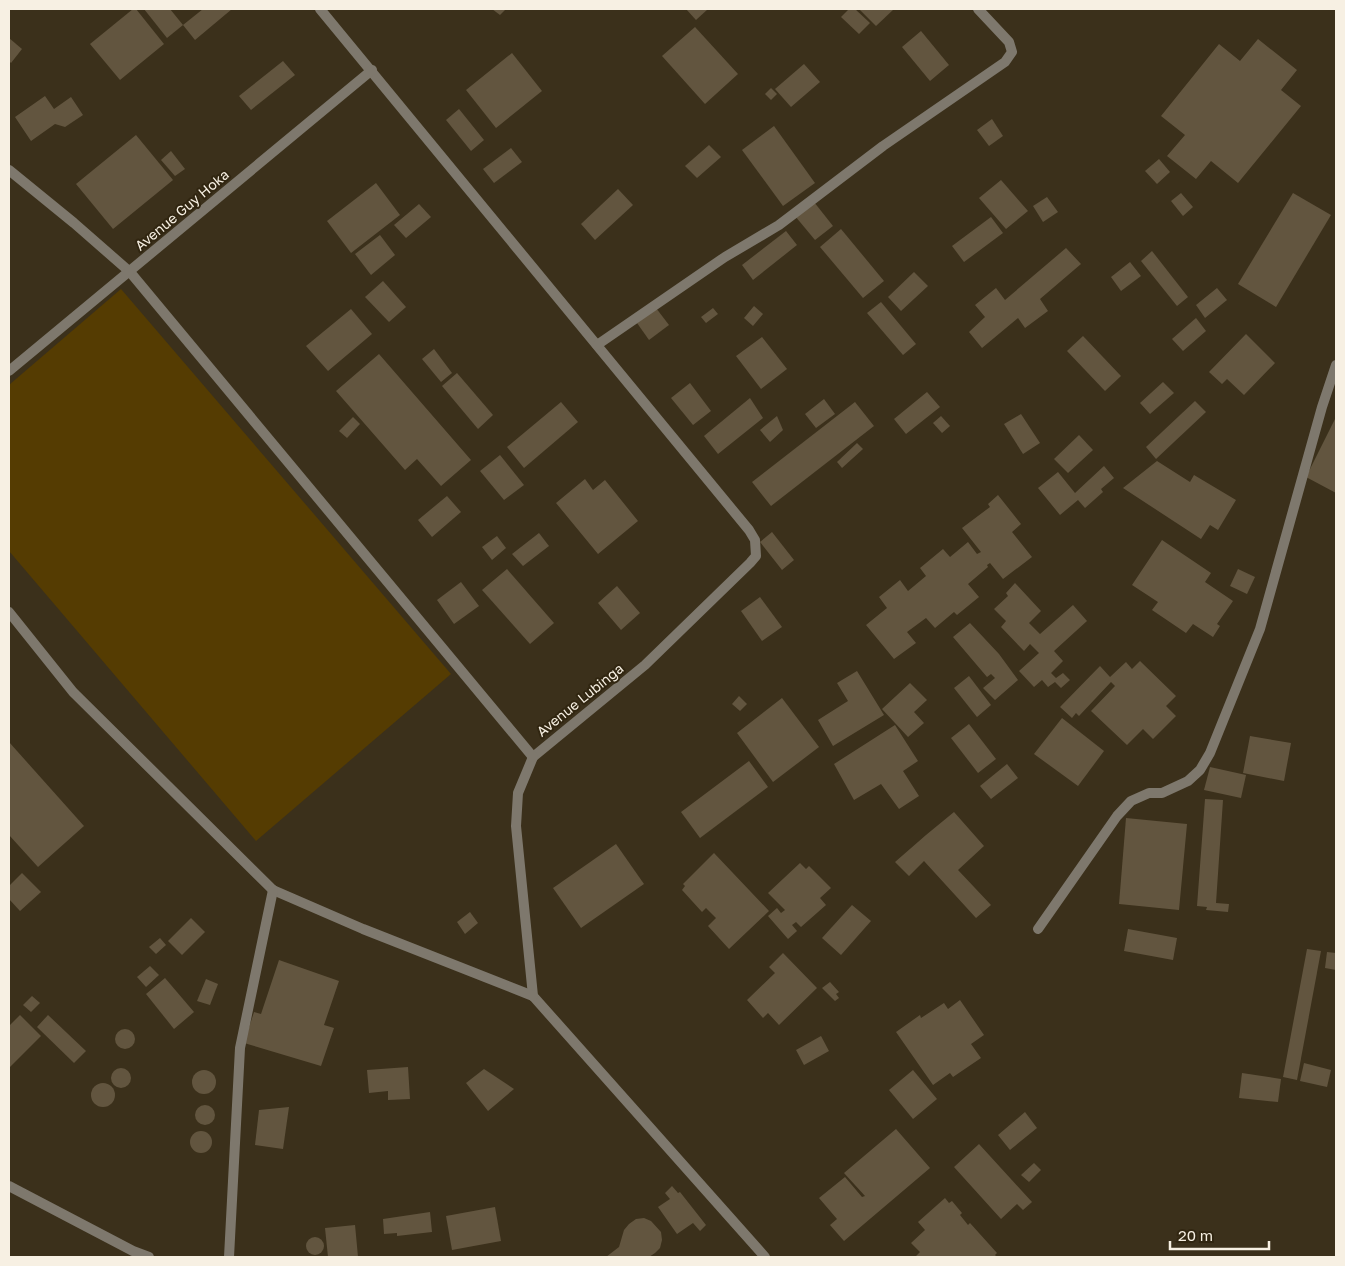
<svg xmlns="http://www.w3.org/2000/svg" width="1345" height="1266" viewBox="0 0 1345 1266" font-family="'Golos Text',sans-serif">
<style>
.green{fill:#553c02}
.building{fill:#62553f}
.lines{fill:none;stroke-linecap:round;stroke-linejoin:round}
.street{stroke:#7e786d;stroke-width:10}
.labels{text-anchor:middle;stroke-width:4;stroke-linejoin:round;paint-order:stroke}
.street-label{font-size:14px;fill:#f7f0e3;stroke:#312611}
</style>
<rect width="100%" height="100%" fill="#3b301b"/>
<!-- green -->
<path class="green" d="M121,289L451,674L256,841L9,551V385Z"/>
<!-- building -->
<g class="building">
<path d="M133,9H136L164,44L120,80L90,44Z"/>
<path d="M144,9H170L183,25L167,38Z"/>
<path d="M203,9H232L195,40L183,25Z"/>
<path d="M492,9H506L500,15Z"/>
<path d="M686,9H708L696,20Z"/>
<path d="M849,9H855L870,23L859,34L841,17Z"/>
<path d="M859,9H894L876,26Z"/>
<path d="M695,27L738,74L705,104L662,56Z"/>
<path d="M921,31L949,65L930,81L902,47Z"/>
<path d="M9,38L22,49L11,63L9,61Z"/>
<path d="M1258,39L1297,70L1281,90L1301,106L1238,183L1211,161L1196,179L1167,156L1185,135L1161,116L1219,44L1240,61Z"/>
<path d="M512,53L542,91L496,128L466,90Z"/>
<path d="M283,61L295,75L251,110L239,96Z"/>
<path d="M804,64L820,82L791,107L775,89Z"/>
<path d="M771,88L777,94L771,100L765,94Z"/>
<path d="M45,96L54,109L71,97L83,115L65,127L55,124L31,141L15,117Z"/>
<path d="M459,109L484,140L471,151L446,120Z"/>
<path d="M992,119L1003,136L989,146L977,130Z"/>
<path d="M774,126L815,183L783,206L742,150Z"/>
<path d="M136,135L173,180L113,229L76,184Z"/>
<path d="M709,145L721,157L697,178L685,166Z"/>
<path d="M511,148L522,162L494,183L483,169Z"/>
<path d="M171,151L185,169L175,176L161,160Z"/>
<path d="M1159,159L1170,172L1157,184L1145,171Z"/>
<path d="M1001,180L1028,211L1006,229L979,198Z"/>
<path d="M376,183L400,215L351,253L327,221Z"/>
<path d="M618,189L633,205L595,240L581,224Z"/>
<path d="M1181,193L1193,207L1183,216L1171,201Z"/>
<path d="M1293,193L1331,215L1276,307L1238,284Z"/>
<path d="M1047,197L1058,212L1043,222L1033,206Z"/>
<path d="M814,202L833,226L815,240L795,216Z"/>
<path d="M419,204L431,217L406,238L394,225Z"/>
<path d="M991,217L1003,233L964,262L952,246Z"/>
<path d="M841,229L884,281L863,298L820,247Z"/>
<path d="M786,231L797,245L753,280L742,265Z"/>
<path d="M380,235L395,255L371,275L355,254Z"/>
<path d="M1066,248L1081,264L1040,299L1048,311L1025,328L1018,318L982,348L969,332L985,317L975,305L996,288L1005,300Z"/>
<path d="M1152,251L1188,297L1177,306L1141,261Z"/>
<path d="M1130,262L1141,276L1121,291L1111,277Z"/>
<path d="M914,272L928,286L901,311L888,297Z"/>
<path d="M383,281L406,307L389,322L365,297Z"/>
<path d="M1217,288L1227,300L1205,318L1196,305Z"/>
<path d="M881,302L916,344L903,355L867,313Z"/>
<path d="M754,306L763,314L753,326L744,318Z"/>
<path d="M656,308L669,325L649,340L637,323Z"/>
<path d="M713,308L718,314L706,323L701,317Z"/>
<path d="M351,309L372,334L328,371L306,346Z"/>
<path d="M1196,318L1206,331L1183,351L1172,339Z"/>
<path d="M1246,334L1275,363L1244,395L1227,379L1222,384L1209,372Z"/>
<path d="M1083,336L1121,376L1105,391L1067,351Z"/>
<path d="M762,337L787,369L761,389L736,356Z"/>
<path d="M434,349L452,373L441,382L422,359Z"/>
<path d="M379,354L471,460L441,486L417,459L405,470L336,391Z"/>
<path d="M457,373L493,415L478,429L442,386Z"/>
<path d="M1163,382L1174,393L1150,414L1140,403Z"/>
<path d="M690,383L711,411L693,425L671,398Z"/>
<path d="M927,392L940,407L906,434L894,419Z"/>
<path d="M750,398L763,418L718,454L704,436Z"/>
<path d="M824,399L835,414L816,428L805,414Z"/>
<path d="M1195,401L1206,412L1156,459L1146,447Z"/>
<path d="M561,402L578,422L524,468L507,447Z"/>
<path d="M855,402L874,426L771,506L752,482Z"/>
<path d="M1021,414L1040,443L1023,454L1004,424Z"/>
<path d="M777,416L783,430L770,442L760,430Z"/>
<path d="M941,416L950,426L942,433L933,423Z"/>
<path d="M353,417L360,424L347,438L339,431Z"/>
<path d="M1336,417V493L1306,477Z"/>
<path d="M1079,435L1093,450L1068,473L1054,459Z"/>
<path d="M857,443L863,449L842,468L837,462Z"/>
<path d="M500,455L524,485L504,500L480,471Z"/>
<path d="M1157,461L1190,482L1194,475L1236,500L1218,530L1210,525L1201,539L1123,488Z"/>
<path d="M1104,466L1114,478L1101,489L1103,492L1085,508L1078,500L1060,515L1038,488L1058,472L1075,493Z"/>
<path d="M585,479L593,490L605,480L638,521L598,554L556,503Z"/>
<path d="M998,495L1021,524L1012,532L1032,557L1003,579L990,563L987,565L988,567L968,584L979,597L957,615L954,612L935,628L926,618L907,632L916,643L894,659L866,625L887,608L879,597L900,580L908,591L926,576L920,568L943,549L950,557L968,542L977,554L981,552L962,528L990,507L988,504Z"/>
<path d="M447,496L461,512L432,537L418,520Z"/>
<path d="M772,532L794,560L782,570L760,542Z"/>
<path d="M539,533L549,546L523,566L512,554Z"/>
<path d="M497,536L506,548L492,560L482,547Z"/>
<path d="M1162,540L1211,573L1205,582L1233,601L1217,624L1220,626L1213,637L1193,624L1186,633L1152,610L1158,602L1132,585Z"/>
<path d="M507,569L554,623L530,644L482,590Z"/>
<path d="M1238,569L1255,577L1247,594L1230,586Z"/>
<path d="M461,582L479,606L454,624L437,600Z"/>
<path d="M1015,583L1041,611L1029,623L1040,634L1073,605L1087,621L1054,651L1063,661L1051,673L1056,678L1063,673L1070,680L1061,688L1055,682L1048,687L1042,680L1034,687L1019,671L1039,653L1030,644L1024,651L1001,627L1006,621L994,609L1008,596L1006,593Z"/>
<path d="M617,586L640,613L621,630L598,603Z"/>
<path d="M760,597L782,627L762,641L741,611Z"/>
<path d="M970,623L999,654L1018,680L995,700L983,688L995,678L991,674L987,677L953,637Z"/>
<path d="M1140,661L1176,696L1166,706L1176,716L1153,739L1143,729L1127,745L1091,711L1115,686L1111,682L1079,716L1076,713L1072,718L1060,707L1100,666L1110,677L1126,662L1132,669Z"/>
<path d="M857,671L884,715L833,746L818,720L848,701L837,683Z"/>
<path d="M969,676L991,705L977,717L954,688Z"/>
<path d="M910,683L927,700L914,712L924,723L908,737L882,709Z"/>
<path d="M739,696L747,704L740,711L732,704Z"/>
<path d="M782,698L819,747L773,782L737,733Z"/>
<path d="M1062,718L1104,751L1078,786L1034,754Z"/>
<path d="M969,724L996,759L978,773L951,738Z"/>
<path d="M895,725L918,761L903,771L919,796L899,809L881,784L854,800L834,764Z"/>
<path d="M1250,736L1291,743L1284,781L1243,773Z"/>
<path d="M9,742L84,826L38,867L9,835Z"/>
<path d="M749,761L768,787L700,838L681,812Z"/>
<path d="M1007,764L1018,778L991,799L980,786Z"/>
<path d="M1210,767L1246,775L1241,798L1204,790Z"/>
<path d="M1205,799L1223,800L1216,903L1229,904L1228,912L1206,910L1207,907L1197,906Z"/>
<path d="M954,812L984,846L958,870L991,905L976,918L924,861L909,876L895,862L926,835Z"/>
<path d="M1126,818L1187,824L1179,910L1119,904Z"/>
<path d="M616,844L644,884L581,928L553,888Z"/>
<path d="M714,853L769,911L729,949L708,926L716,918L706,908L702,912L682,890L685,886L683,884Z"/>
<path d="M800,863L806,869L809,866L831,888L820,898L826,905L801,927L796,922L792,925L797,931L788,939L768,916L777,908L781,913L785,910L768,893Z"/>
<path d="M22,873L41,892L20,911L9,899V886Z"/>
<path d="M852,905L871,921L841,955L822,938Z"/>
<path d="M470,912L478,923L465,934L457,922Z"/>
<path d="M191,918L205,932L182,955L168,941Z"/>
<path d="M1128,929L1177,938L1173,960L1124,951Z"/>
<path d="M160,938L166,945L156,954L149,947Z"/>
<path d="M1307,949L1321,951L1297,1080L1283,1077Z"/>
<path d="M1327,952L1336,953V970L1325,968Z"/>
<path d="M783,953L817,988L779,1025L768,1013L763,1018L747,1000L775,973L769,967Z"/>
<path d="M279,960L339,981L324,1025L334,1028L321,1066L244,1043L254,1012L261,1014Z"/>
<path d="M150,966L159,975L146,987L137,977Z"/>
<path d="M165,978L194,1012L174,1029L146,994Z"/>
<path d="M206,979L218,984L210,1005L197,1001Z"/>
<path d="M830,982L839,992L836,994L839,998L835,1001L822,988Z"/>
<path d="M32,996L40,1003L31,1012L23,1005Z"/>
<path d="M960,1000L984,1035L971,1044L981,1058L953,1077L950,1073L933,1085L896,1032L920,1015L921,1018L944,1003L948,1009Z"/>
<path d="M20,1015L41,1036L9,1068V1026Z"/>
<path d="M48,1015L86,1051L74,1063L37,1027Z"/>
<circle cx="125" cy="1039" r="10"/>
<path d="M821,1036L829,1051L804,1065L796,1050Z"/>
<path d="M1304,1063L1331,1070L1327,1087L1300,1081Z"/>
<path d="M408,1067L410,1099L388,1100V1091L369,1093L367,1070Z"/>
<circle cx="121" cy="1078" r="10"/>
<path d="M484,1069L514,1089L488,1111L466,1083Z"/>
<path d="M913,1070L937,1099L913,1119L889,1090Z"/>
<circle cx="204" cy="1082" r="12"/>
<path d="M1242,1073L1281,1079L1278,1102L1239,1098Z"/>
<circle cx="103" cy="1095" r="12"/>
<circle cx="205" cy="1115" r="10"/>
<path d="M289,1107L283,1149L255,1145L259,1110Z"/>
<path d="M1025,1112L1037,1128L1010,1150L998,1135Z"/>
<path d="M896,1129L930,1168L844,1241L830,1225L837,1219L819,1198L845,1177L862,1197L865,1196L844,1173Z"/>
<circle cx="201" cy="1142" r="11"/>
<path d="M979,1144L1032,1202L1023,1210L1017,1204L1001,1219L954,1167Z"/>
<path d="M1034,1163L1041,1170L1029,1182L1021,1175Z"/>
<path d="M672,1186L678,1193L680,1192L706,1225L700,1231L693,1223L677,1234L658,1207L670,1199L665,1193Z"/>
<path d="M945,1198L949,1203L952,1201L962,1213L960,1215L968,1225L970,1223L997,1253L995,1255L997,1257H915L920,1252L911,1243L925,1230L918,1222Z"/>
<path d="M495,1207L501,1241L452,1250L446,1216Z"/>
<path d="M430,1212L432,1232L397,1236V1233L384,1234L383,1219Z"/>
<path d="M644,1218L651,1221L661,1232L662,1240L660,1248L655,1253L649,1257H606L619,1247L624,1230L629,1224L636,1219Z"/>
<path d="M355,1225L358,1257H328L325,1228Z"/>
<circle cx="315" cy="1246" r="9"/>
</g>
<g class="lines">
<!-- street -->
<g class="street">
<path d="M320,9L749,530L755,540L756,556L750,563L645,665L533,757L518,793L516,826L533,996L765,1257"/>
<path d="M9,170L74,223L130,272L533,757"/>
<path d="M597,345L725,257L779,225L883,146L1005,62L1012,52L1009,42L978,9"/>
<path d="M9,371L372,70"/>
<path d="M9,612L73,692L273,890L363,929L533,996"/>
<path d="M1038,929L1117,816L1131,801L1149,793H1162L1188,781L1200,770L1210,753L1260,629L1322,407L1336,365"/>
<path d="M9,1186L133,1251L149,1257"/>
<path d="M229,1257L240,1048L273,890"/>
</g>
</g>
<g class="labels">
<!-- street labels -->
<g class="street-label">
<text transform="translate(182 210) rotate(-40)" y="5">Avenue Guy Hoka</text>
<text transform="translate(580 700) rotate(-39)" y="5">Avenue Lubinga</text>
</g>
</g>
<!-- border -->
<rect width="1345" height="1266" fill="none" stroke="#f7f0e3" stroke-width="20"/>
<!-- scale -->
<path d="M1170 1241v8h99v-8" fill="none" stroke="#f7f0e3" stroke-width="2.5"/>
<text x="1178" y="1241" font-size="15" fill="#f7f0e3" stroke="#312611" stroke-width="4" paint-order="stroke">20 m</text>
</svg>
